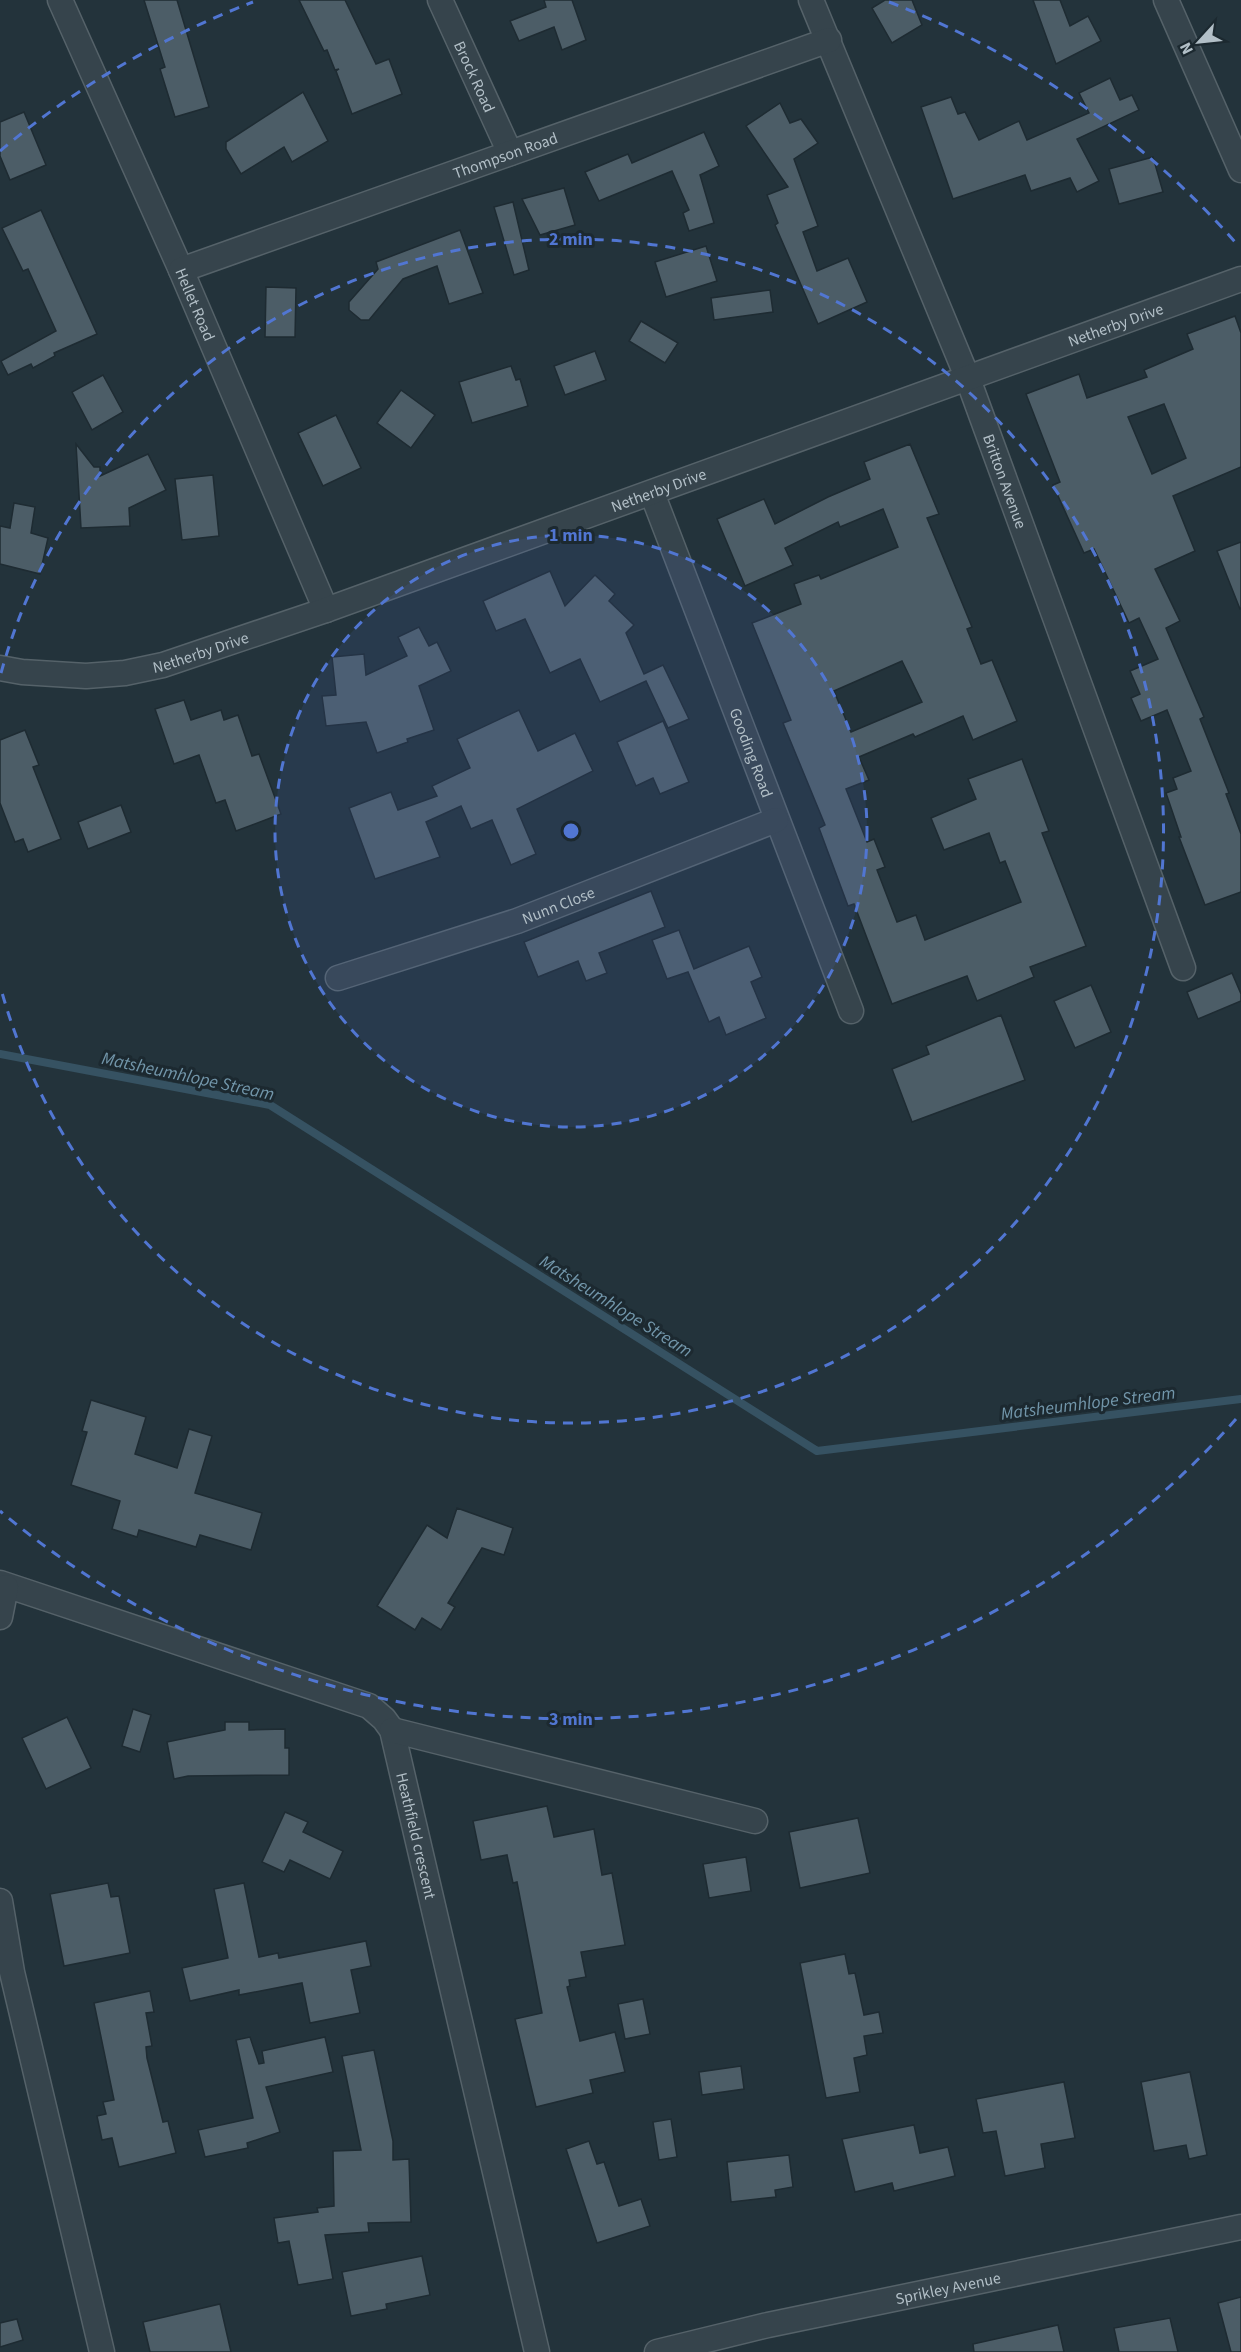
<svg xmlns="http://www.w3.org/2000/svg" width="1241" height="2352" viewBox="0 0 1241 2352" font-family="'Source Sans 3',sans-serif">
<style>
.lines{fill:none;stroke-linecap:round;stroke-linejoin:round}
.stream{stroke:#365262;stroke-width:8}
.building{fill:#4c5d67;stroke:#1e2b32;stroke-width:1.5;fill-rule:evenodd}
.street-casing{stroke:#556269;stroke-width:27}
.street{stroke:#36444c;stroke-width:24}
.ring{fill:none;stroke:#5176d2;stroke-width:3;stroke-dasharray:10 8}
.labels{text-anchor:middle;stroke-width:6;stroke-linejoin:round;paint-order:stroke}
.street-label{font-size:16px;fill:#b2bfc7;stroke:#1c2930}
.water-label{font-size:18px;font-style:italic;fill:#7296aa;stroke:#1c2930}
.centre{fill:#5176d2;stroke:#1c2930;stroke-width:3}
.ring-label{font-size:18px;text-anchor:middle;font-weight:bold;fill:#5176d2;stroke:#1c2930;stroke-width:6;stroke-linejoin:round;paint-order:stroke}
</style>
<rect width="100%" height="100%" fill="#23333b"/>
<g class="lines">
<!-- stream -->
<path class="stream" d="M0,1054L270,1105L817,1451L1241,1399"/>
</g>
<!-- building -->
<g class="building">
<path d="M144,0H177L209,107L175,117L160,69L165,67Z"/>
<path d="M299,0H345L376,64L389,59L402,94L352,114L336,71L339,69L335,70L327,50L324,51Z"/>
<path d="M544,0H572L586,40L562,50L554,27L519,41L510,21L546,7Z"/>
<path d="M885,0H912L922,25L892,43L872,8Z"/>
<path d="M1033,0H1060L1070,26L1088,16L1101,41L1056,64Z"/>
<path d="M1110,78L1120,100L1132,95L1139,110L1077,139L1099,181L1077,192L1070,178L1031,191L1025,175L953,199L921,107L951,97L958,114L965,112L979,140L1019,121L1027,140L1089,113L1079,93Z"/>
<path d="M303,92L328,141L292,162L284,147L241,174L226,149V142Z"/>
<path d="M780,103L790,123L801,119L818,143L794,159L818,226L803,232L817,271L848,258L867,302L818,324L775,225L778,223L767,195L788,187L746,126Z"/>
<path d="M24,112L46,165L10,180L0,156V122Z"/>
<path d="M704,132L719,166L700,175L714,223L689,231L683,213L689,210L672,171L599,201L585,172L628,154L632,163Z"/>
<path d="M1153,157L1163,192L1119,204L1109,169Z"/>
<path d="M564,188L575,225L540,235L522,199Z"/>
<path d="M513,202L529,270L514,275L494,207Z"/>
<path d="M41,210L97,334L54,353L55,356L33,368L31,364L8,375L1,361L56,331L28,269L23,271L2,228Z"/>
<path d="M460,230L483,293L449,304L437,266L403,279L369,320H361L349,310V302L378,269L376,262Z"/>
<path d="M706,246L717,281L666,297L655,262Z"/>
<path d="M266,287L296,288L295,337H265Z"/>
<path d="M770,290L773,312L714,320L711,298Z"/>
<path d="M1235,316L1241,333V467L1173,496L1195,551L1155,569L1180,621L1166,628L1204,717L1200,719L1229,793L1226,794L1241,834V892L1205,905L1179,837H1181L1166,793L1177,789L1173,778L1191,771L1167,710L1141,721L1131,698L1140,694L1130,671L1158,659L1139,618L1129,623L1094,549L1084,553L1053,485L1060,482L1026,394L1079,374L1087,398L1147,377L1144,370L1193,349L1187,334ZM1164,404L1186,458L1152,474L1128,417Z"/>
<path d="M641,321L678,343L665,363L629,341Z"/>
<path d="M595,351L606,380L565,395L554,366Z"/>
<path d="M511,366L516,380L520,379L528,406L472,423L459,382Z"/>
<path d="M103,375L123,412L92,430L72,392Z"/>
<path d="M401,390L435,415L411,448L377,423Z"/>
<path d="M336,415L361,468L323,486L298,433Z"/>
<path d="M76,444L94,467H100V476L148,454L166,490L129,508L130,526L81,528Z"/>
<path d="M910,444L939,514L927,518L972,627L967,629L981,664L992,660L1017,721L973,740L963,716L915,737L913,734L859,757L869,780L846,789L867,842L874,839L885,867L877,870L897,922L916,915L925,940L1021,902L1005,861L1000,863L989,833L944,850L931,818L976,799L968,779L1022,759L1049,831L1042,833L1086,946L1030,967L1034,977L977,1001L967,976L892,1004L854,904L848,906L819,828L825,825L783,723L791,720L752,623L801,604L794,584L819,575L821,579L898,547L883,509L840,527L838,522L785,548L793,565L745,586L717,519L764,499L775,524L828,497L870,479L864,462ZM902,661L922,702L851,732L834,691Z"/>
<path d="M213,475L219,536L182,540L175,479Z"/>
<path d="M14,503L35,507L31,533L48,538L40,574L0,564V526L10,528Z"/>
<path d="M1241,542V609H1240L1217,551Z"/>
<path d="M550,571L565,606L595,575L615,594L609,601L634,625L626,633L644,674L663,665L689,719L668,728L646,681L600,702L580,659L550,673L525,619L496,631L483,601Z"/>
<path d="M419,627L429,646L437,642L451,671L419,686L434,730L407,739L408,742L377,753L366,722L326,726L322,696L336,695L332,657L364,654L366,675L407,656L398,637Z"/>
<path d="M184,700L191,720L221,710L224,720L238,715L252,756L259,754L281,814L236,831L225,800L216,803L199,755L174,764L155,709Z"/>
<path d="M519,710L538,751L575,733L593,771L517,809L536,854L511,865L492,820L471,829L461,806L426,822L440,857L375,879L349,808L391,792L398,810L437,796L432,786L470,768L457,739Z"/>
<path d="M663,721L689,782L660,794L653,778L636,786L617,742Z"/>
<path d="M25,730L39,765L33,767L61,839L28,852L23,839L15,842L0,803V740Z"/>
<path d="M121,805L131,832L88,849L78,822Z"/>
<path d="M651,891L665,927L599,953L607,973L586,981L578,961L538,977L524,942Z"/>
<path d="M679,930L694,969L749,946L762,977L751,982L766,1018L726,1035L719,1017L709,1022L688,972L667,979L652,940Z"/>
<path d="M1232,973L1241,994V1001L1198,1019L1187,992Z"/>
<path d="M1091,985L1111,1032L1075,1048L1054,1001Z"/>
<path d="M1001,1015L1025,1080L912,1122L892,1069L929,1054L926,1046Z"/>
<path d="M91,1400L146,1417L135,1454L177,1468L189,1429L212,1436L195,1493L262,1513L251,1550L200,1535L196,1547L139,1530L137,1537L112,1529L120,1501L71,1485L87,1432L82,1431Z"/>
<path d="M457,1508L513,1528L504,1555L482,1548L448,1603L455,1607L441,1630L422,1618L415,1630L377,1606L427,1525L447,1538Z"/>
<path d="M133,1709L151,1715L140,1752L122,1746Z"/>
<path d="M67,1717L91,1768L46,1789L22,1738Z"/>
<path d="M225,1722H249V1730L285,1729V1748H289V1775L188,1776L174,1779L167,1742L225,1730Z"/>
<path d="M547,1806L554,1837L594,1829L602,1875L612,1873L625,1945L581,1952L586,1977L569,1980L570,1986L567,1987L580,2041L615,2032L625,2072L590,2080L593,2093L536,2107L515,2019L542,2013L517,1882L513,1883L507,1855L481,1860L473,1821Z"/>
<path d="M285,1812L308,1822L303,1832L343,1851L330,1879L290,1860L284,1872L262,1862Z"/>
<path d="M858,1818L870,1873L800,1888L789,1832Z"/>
<path d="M746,1857L751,1891L709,1898L703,1864Z"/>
<path d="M108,1883L111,1897L119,1896L130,1953L64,1966L50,1894Z"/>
<path d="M244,1883L259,1957L278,1953L279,1958L366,1941L371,1966L351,1970L360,2013L310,2023L302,1983L239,1995V1990L190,2001L182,1968L228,1958L214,1889Z"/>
<path d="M845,1954L849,1974L855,1973L864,2015L879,2012L883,2033L864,2036L867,2055L854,2058L860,2092L826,2098L800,1963Z"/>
<path d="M150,1991L154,2012L146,2013L152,2046L146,2047L147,2058L163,2122L168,2121L176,2153L119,2167L112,2138L102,2140L97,2116L106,2114L103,2102L114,2100L94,2003Z"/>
<path d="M643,1999L650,2034L625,2039L618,2004Z"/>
<path d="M250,2037L259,2064L264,2063L262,2051L325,2037L333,2072L266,2087L280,2132L247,2143L248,2148L205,2157L198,2130L253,2118L236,2040Z"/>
<path d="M374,2050L393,2141V2160L409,2159L411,2222L368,2223L369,2232L325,2235L333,2279L298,2285L289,2241L278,2243L274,2218L318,2212L317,2208L334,2206L333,2151L361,2150L342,2056Z"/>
<path d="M741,2066L744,2089L702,2095L699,2072Z"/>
<path d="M1190,2072L1207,2155L1189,2159L1186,2145L1154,2151L1141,2082Z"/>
<path d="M1064,2082L1075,2138L1041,2144L1045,2168L1005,2176L996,2131L983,2133L976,2099Z"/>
<path d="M671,2119L677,2157L659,2160L653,2122Z"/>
<path d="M914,2125L920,2153L948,2147L955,2176L894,2191L892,2183L855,2192L842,2139Z"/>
<path d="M589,2141L597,2164L604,2162L619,2206L641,2199L650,2226L597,2243L566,2149Z"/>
<path d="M789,2155L793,2187L775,2190L776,2197L731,2202L727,2162Z"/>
<path d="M422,2256L430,2295L386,2304L387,2309L351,2316L342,2272Z"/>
<path d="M1241,2297V2352H1231L1218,2303Z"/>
<path d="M220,2304L231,2352H150L143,2322Z"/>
<path d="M1170,2318L1178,2352H1119L1114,2328Z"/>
<path d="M17,2319L23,2340L0,2347V2323Z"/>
<path d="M1058,2325L1064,2352H974L973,2344Z"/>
</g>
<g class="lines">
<defs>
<g id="street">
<path id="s1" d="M60,0L181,270L326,610"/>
<path id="s2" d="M440,0L510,153"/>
<path id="s3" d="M811,0L968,379L1183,968"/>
<path d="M1166,0L1241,170"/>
<path id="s4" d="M181,270L829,40"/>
<path id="s5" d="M652,493L851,1011"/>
<path id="s6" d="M0,668L22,672L86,676L125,673L163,665L326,610L1241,279"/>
<path id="s7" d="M338,978L517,921L776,820"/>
<path id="s8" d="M0,1583L369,1706L384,1719L392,1730L537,2352"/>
<path d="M0,1617L6,1587"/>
<path d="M392,1730L755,1821"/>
<path d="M0,1901L12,1972L102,2352"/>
<path id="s9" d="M657,2352L768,2325L1241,2227"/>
</g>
</defs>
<!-- street casing -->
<use href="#street" class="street-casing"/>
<!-- street -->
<use href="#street" class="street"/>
</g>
<!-- distance rings -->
<circle cx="571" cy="831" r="296" fill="#5176d2" fill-opacity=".12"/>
<g class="ring">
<circle cx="571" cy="831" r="296"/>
<path d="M1 673A592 592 0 1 1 1 989"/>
<path d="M1236 1419A888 888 0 0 1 0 1511M0 151A888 888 0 0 1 253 2M889 2A888 888 0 0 1 1236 243"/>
</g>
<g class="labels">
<!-- street labels -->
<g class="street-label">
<text dy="6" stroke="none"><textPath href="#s2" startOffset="84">Brock Road</textPath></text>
<text dy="6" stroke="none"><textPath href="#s4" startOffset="344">Thompson Road</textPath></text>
<text dy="6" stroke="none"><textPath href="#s1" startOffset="333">Hellet Road</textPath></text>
<text dy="6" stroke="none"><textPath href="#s6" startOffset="1176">Netherby Drive</textPath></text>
<text dy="6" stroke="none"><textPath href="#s3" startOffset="519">Britton Avenue</textPath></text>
<text dy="6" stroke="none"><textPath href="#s6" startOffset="690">Netherby Drive</textPath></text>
<text dy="6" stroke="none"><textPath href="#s6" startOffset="204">Netherby Drive</textPath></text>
<text dy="6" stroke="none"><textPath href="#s5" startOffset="278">Gooding Road</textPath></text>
<text dy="6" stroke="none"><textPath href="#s7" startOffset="232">Nunn Close</textPath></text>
<text dy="6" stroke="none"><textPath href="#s8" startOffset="531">Heathfield crescent</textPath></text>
<text dy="6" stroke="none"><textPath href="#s9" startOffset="298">Sprikley Avenue</textPath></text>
</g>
<!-- water labels -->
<g class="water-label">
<text transform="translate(188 1076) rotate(12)" y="6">Matsheumhlope Stream</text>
<text transform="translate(616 1306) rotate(32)" y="6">Matsheumhlope Stream</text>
<text transform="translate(1088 1403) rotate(-7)" y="6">Matsheumhlope Stream</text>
</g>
</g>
<circle cx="571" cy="831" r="9" class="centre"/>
<g class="ring-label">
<text x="571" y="245">2 min</text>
<text x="571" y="541">1 min</text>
<text x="571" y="1725">3 min</text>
</g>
<!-- north arrow -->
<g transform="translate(1199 42) rotate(243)" stroke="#1c2930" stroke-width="4.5" paint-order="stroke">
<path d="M0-4.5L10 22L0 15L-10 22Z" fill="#b2bfc7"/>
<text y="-9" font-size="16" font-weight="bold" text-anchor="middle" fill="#b2bfc7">N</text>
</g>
</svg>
